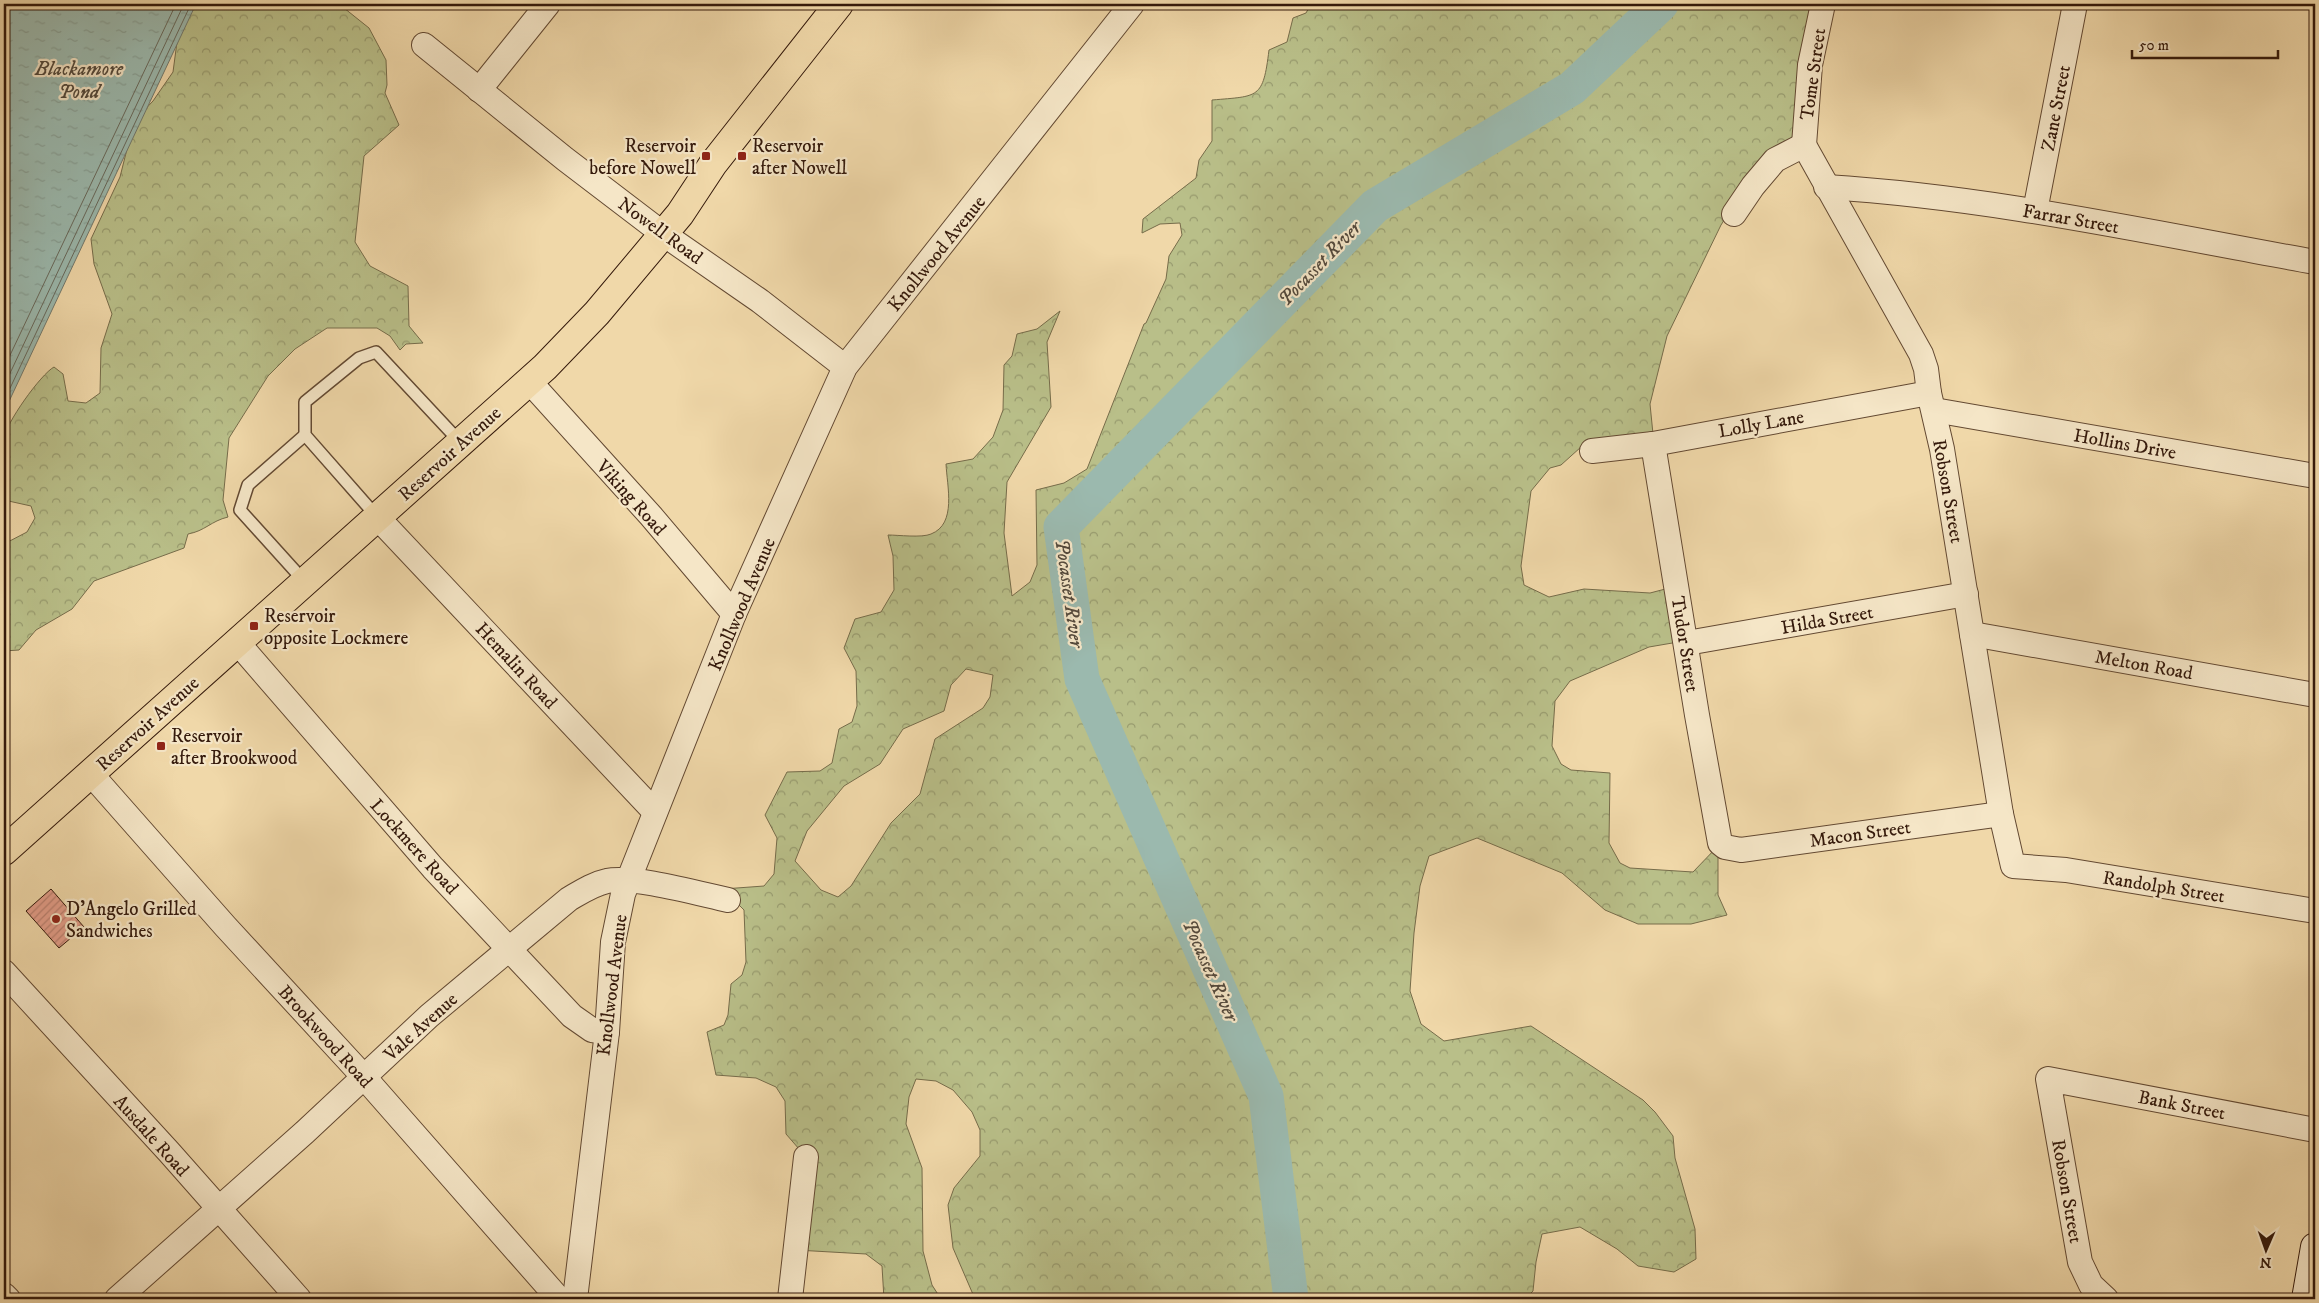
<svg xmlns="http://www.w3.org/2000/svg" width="2319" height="1303" viewBox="0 0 2319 1303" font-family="'IM FELL DW Pica',serif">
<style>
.forest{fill:url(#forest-crowns);stroke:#766c4a;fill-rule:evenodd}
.water{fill:url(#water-ripples);stroke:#72796d}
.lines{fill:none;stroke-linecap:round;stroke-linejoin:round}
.shore{stroke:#68695c;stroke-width:1}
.river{stroke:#9bb9ae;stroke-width:35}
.building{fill:url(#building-hatch);stroke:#34190b}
.lane-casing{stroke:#634932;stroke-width:14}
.street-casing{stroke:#634932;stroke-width:26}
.secondary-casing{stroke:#34190b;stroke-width:30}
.primary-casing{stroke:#34190b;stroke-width:30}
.lane{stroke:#f5e6c7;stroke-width:11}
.street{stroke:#f5e6c7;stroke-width:24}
.secondary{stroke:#f5e6c7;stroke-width:28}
.primary{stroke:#f0d8a9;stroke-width:28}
.poi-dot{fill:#8f2418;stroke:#f5e6c7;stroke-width:2}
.labels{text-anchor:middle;stroke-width:4.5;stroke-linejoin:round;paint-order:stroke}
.street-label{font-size:19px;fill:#34190b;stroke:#f5e6c7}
.poi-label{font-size:19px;fill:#34190b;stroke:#f5e6c7;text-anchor:start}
.water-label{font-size:20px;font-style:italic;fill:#53493c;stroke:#f5e6c7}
</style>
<defs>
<pattern id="forest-crowns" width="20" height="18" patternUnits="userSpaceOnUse" patternTransform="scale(1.25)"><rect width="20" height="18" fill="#b9bf89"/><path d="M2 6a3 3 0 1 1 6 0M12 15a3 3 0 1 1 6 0" fill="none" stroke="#979a6e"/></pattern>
<pattern id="water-ripples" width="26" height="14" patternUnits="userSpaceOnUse" patternTransform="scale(1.25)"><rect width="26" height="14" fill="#9bb9ae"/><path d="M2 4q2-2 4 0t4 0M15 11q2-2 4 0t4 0" fill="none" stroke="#869e94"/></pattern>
<pattern id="building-hatch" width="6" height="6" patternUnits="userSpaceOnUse" patternTransform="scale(1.25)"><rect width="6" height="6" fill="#e49e8a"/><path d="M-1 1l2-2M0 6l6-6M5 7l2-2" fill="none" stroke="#ba806f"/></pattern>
</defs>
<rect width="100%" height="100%" fill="#f0d8a9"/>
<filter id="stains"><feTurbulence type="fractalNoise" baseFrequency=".004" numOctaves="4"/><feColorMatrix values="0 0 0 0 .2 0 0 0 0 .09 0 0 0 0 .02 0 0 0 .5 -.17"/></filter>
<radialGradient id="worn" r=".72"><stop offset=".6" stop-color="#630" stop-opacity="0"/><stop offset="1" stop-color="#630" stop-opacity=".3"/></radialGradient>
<!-- forest -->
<g class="forest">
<path d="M192,4H339L369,28L386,60L387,85L385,93L399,125L364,156L355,242L370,266L408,286L409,326L423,343L406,344L400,350L390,336L377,328H327L295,349L268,376L229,438L223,500L228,517C211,521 205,531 188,534L184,548L94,581L72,609L36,630L19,650L4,651V544L27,532L35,518L31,506L4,500C4,480 2,459 4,439C5,424 41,374 54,367L63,374L68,401L86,403L100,393L101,348L112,314L94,264L91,239L120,177L134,121L153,101L173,72L179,27Z"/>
<path d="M1311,4H1823L1799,135L1750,180L1721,225L1667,336L1650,404L1653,434L1581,447L1561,465L1550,468L1531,491L1521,566L1524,585L1549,597L1584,589L1650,593L1673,587L1684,641L1649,647L1570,681L1555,701L1552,746L1561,764L1571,770L1610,773L1609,843L1620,863L1630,868L1693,872L1718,846V895L1727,915L1691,924H1638L1605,910L1562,873L1477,838L1429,856L1420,886L1414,933L1410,991L1421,1024L1444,1041L1531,1026L1643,1100L1655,1112L1673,1136L1675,1158L1695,1229L1696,1259L1674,1272L1638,1266L1617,1249L1580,1227L1542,1234L1536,1262L1533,1291L1525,1299H1498L1485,1294L1481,1299H975L953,1248L948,1205L954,1188L980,1156V1130L972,1112L953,1090L936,1081L916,1079L909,1097L906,1124L922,1168L923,1251L932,1285L941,1299H884L882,1266L866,1254L796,1250L806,1157L786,1134L785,1101L776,1087L756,1078L716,1075L707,1032L724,1025L728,1015L731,984L742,975L746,962L744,910L723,889L764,886L774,874L777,838L765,815L787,772L820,771L832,763L839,729L852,722L857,706L856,671L844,648L855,619L881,612L894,590L893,556L888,535C898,535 922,538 931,534C957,524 947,486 946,464L973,459L993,437L1003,410L1004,365L1012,356L1017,334L1037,329L1060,311L1047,342L1051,407L1007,482L1004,533L1012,596L1030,582L1037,565L1036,490L1064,483L1087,469L1144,324L1146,323L1166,279L1169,256L1182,235L1180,223L1160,224L1142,233L1143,219L1196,178L1199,160L1212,141V100C1259,96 1263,99 1269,50L1287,42L1293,18L1306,13ZM966,669L993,675L990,697L983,708L935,739L920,794L891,823L851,886L838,897L821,890L795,861L807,831L844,786L880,764L903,729L944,711L951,685Z"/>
</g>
<!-- water -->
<path class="water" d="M4,4H196L4,412Z"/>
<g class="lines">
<!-- shore -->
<g class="shore">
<path d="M4,368L176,4"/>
<path d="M4,386L184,4"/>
<path d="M4,401L191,4"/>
</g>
<!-- river -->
<path class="river" d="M1291,1299L1266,1096L1082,679L1061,527L1375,206L1572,88L1661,4"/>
</g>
<!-- building -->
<path class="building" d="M51,889L84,927L59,948L26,911Z"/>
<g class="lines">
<defs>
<g id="lane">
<path d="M378,518L305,435V402L359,358L376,352L461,443"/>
<path d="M305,582L240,510L248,485L305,435"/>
</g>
<g id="street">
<path d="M424,45L565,159L662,233L760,301L845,367"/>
<path d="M479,90L548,4"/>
<path d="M1804,145L1921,354L1926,369L1929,393L1942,449L2001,814L2013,866L2066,870L2315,911"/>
<path d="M1804,145L1810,65L1823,4"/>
<path d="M1826,187C1991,197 2153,233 2315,262"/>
<path d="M2035,211L2075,4"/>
<path d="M1734,214L1753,186L1775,160L1804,145"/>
<path d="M529,381L651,516L734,614"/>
<path d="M1934,410L2315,476"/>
<path d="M1653,444L1697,715L1720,843L1725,847L1741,850L2001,814"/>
<path d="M1592,451L1653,444L1929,393"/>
<path d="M378,518L655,812"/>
<path d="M1972,634L2315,695"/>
<path d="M237,642L433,868L508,948L572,1016L592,1030L607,1032"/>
<path d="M1687,643L1966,594"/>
<path d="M91,774L225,926L364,1077L559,1299"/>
<path d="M4,972L169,1152L299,1299"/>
<path d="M4,1295L8,1299"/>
<path d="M117,1299L305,1132L429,1016L569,899C581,892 593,884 607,881C632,875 700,894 728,900"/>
<path d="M575,1299L607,1032L613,942L623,894L734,614L845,367L1132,4"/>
<path d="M790,1299L806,1157"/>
<path d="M2106,1299L2091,1285L2080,1262L2048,1079L2315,1130"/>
</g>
<path id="secondary" d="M2306,1299L2315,1247"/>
<path id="primary" d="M4,851L545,367L597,313L680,214L713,164L839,4"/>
</defs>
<!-- lane casing -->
<use href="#lane" class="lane-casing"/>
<!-- street casing -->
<use href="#street" class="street-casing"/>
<!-- secondary casing -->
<use href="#secondary" class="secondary-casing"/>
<!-- primary casing -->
<use href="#primary" class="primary-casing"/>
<!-- lane -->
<use href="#lane" class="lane"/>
<!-- street -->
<use href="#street" class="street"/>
<!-- secondary -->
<use href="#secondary" class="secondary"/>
<!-- primary -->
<use href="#primary" class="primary"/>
</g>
<!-- markers -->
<g class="poi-dot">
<rect x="701" y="151" width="10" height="10" rx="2.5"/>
<rect x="737" y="151" width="10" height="10" rx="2.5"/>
<rect x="249" y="621" width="10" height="10" rx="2.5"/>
<rect x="156" y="741" width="10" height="10" rx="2.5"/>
<circle cx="56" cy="919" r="5"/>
</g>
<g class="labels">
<!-- street labels -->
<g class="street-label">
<text transform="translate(1812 74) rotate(-82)" y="7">Tome Street</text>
<text transform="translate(2055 108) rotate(-79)" y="7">Zane Street</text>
<text transform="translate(2071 218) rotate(10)" y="7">Farrar Street</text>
<text transform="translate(661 230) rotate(36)" y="7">Nowell Road</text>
<text transform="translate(936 253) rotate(-51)" y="7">Knollwood Avenue</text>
<text transform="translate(1761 423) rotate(-10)" y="7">Lolly Lane</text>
<text transform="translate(2125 443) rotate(10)" y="7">Hollins Drive</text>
<text transform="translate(449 453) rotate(-42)" y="7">Reservoir Avenue</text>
<text transform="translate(1949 491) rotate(80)" y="7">Robson Street</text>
<text transform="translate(632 497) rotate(48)" y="7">Viking Road</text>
<text transform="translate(741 604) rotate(-67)" y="7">Knollwood Avenue</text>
<text transform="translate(1827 619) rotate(-10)" y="7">Hilda Street</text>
<text transform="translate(1686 644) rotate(81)" y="7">Tudor Street</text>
<text transform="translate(2144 664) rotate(10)" y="7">Melton Road</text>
<text transform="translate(517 665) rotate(47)" y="7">Hemalin Road</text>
<text transform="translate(147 723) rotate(-42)" y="7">Reservoir Avenue</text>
<text transform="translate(1860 833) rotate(-8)" y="7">Macon Street</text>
<text transform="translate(415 846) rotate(48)" y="7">Lockmere Road</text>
<text transform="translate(2164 886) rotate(9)" y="7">Randolph Street</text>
<text transform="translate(611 985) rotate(-83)" y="7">Knollwood Avenue</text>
<text transform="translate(420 1026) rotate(-42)" y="7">Vale Avenue</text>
<text transform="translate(326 1036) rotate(48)" y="7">Brookwood Road</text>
<text transform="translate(2182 1104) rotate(11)" y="7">Bank Street</text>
<text transform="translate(152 1135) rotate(48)" y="7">Ausdale Road</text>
<text transform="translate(2068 1191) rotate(80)" y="7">Robson Street</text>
</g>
<!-- poi labels -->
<g class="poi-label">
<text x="696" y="152" text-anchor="end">Reservoir<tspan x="696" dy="22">before Nowell</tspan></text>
<text x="752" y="152">Reservoir<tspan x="752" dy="22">after Nowell</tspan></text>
<text x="264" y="622">Reservoir<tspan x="264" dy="22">opposite Lockmere</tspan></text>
<text x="171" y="742">Reservoir<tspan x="171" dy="22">after Brookwood</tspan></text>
<text x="66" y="915">D'Angelo Grilled<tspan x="66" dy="22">Sandwiches</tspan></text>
</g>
<!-- water labels -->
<g class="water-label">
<text x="79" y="75">Blackamore<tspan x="79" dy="23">Pond</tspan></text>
<text transform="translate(1319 263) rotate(-46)" y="7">Pocasset River</text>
<text transform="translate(1070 593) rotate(82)" y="7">Pocasset River</text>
<text transform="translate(1211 970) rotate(66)" y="7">Pocasset River</text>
</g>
</g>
<!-- margin -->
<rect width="2319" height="1303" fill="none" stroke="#f0d8a9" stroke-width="20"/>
<rect x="5" y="5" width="2309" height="1293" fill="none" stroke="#34190b" stroke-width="2.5"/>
<rect x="10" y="10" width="2299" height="1283" fill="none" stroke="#34190b"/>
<!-- north arrow -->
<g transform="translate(2266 1250) rotate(182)" stroke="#f5e6c7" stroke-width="4" paint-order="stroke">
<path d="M0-4L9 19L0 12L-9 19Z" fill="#34190b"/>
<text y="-8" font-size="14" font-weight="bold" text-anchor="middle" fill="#34190b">N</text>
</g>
<!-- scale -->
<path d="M2132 50v8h146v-8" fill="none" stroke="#34190b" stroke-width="2.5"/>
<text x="2139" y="50" font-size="15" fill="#34190b" stroke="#f5e6c7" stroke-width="4" paint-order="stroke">50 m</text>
<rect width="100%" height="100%" filter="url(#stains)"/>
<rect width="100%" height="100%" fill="url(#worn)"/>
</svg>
